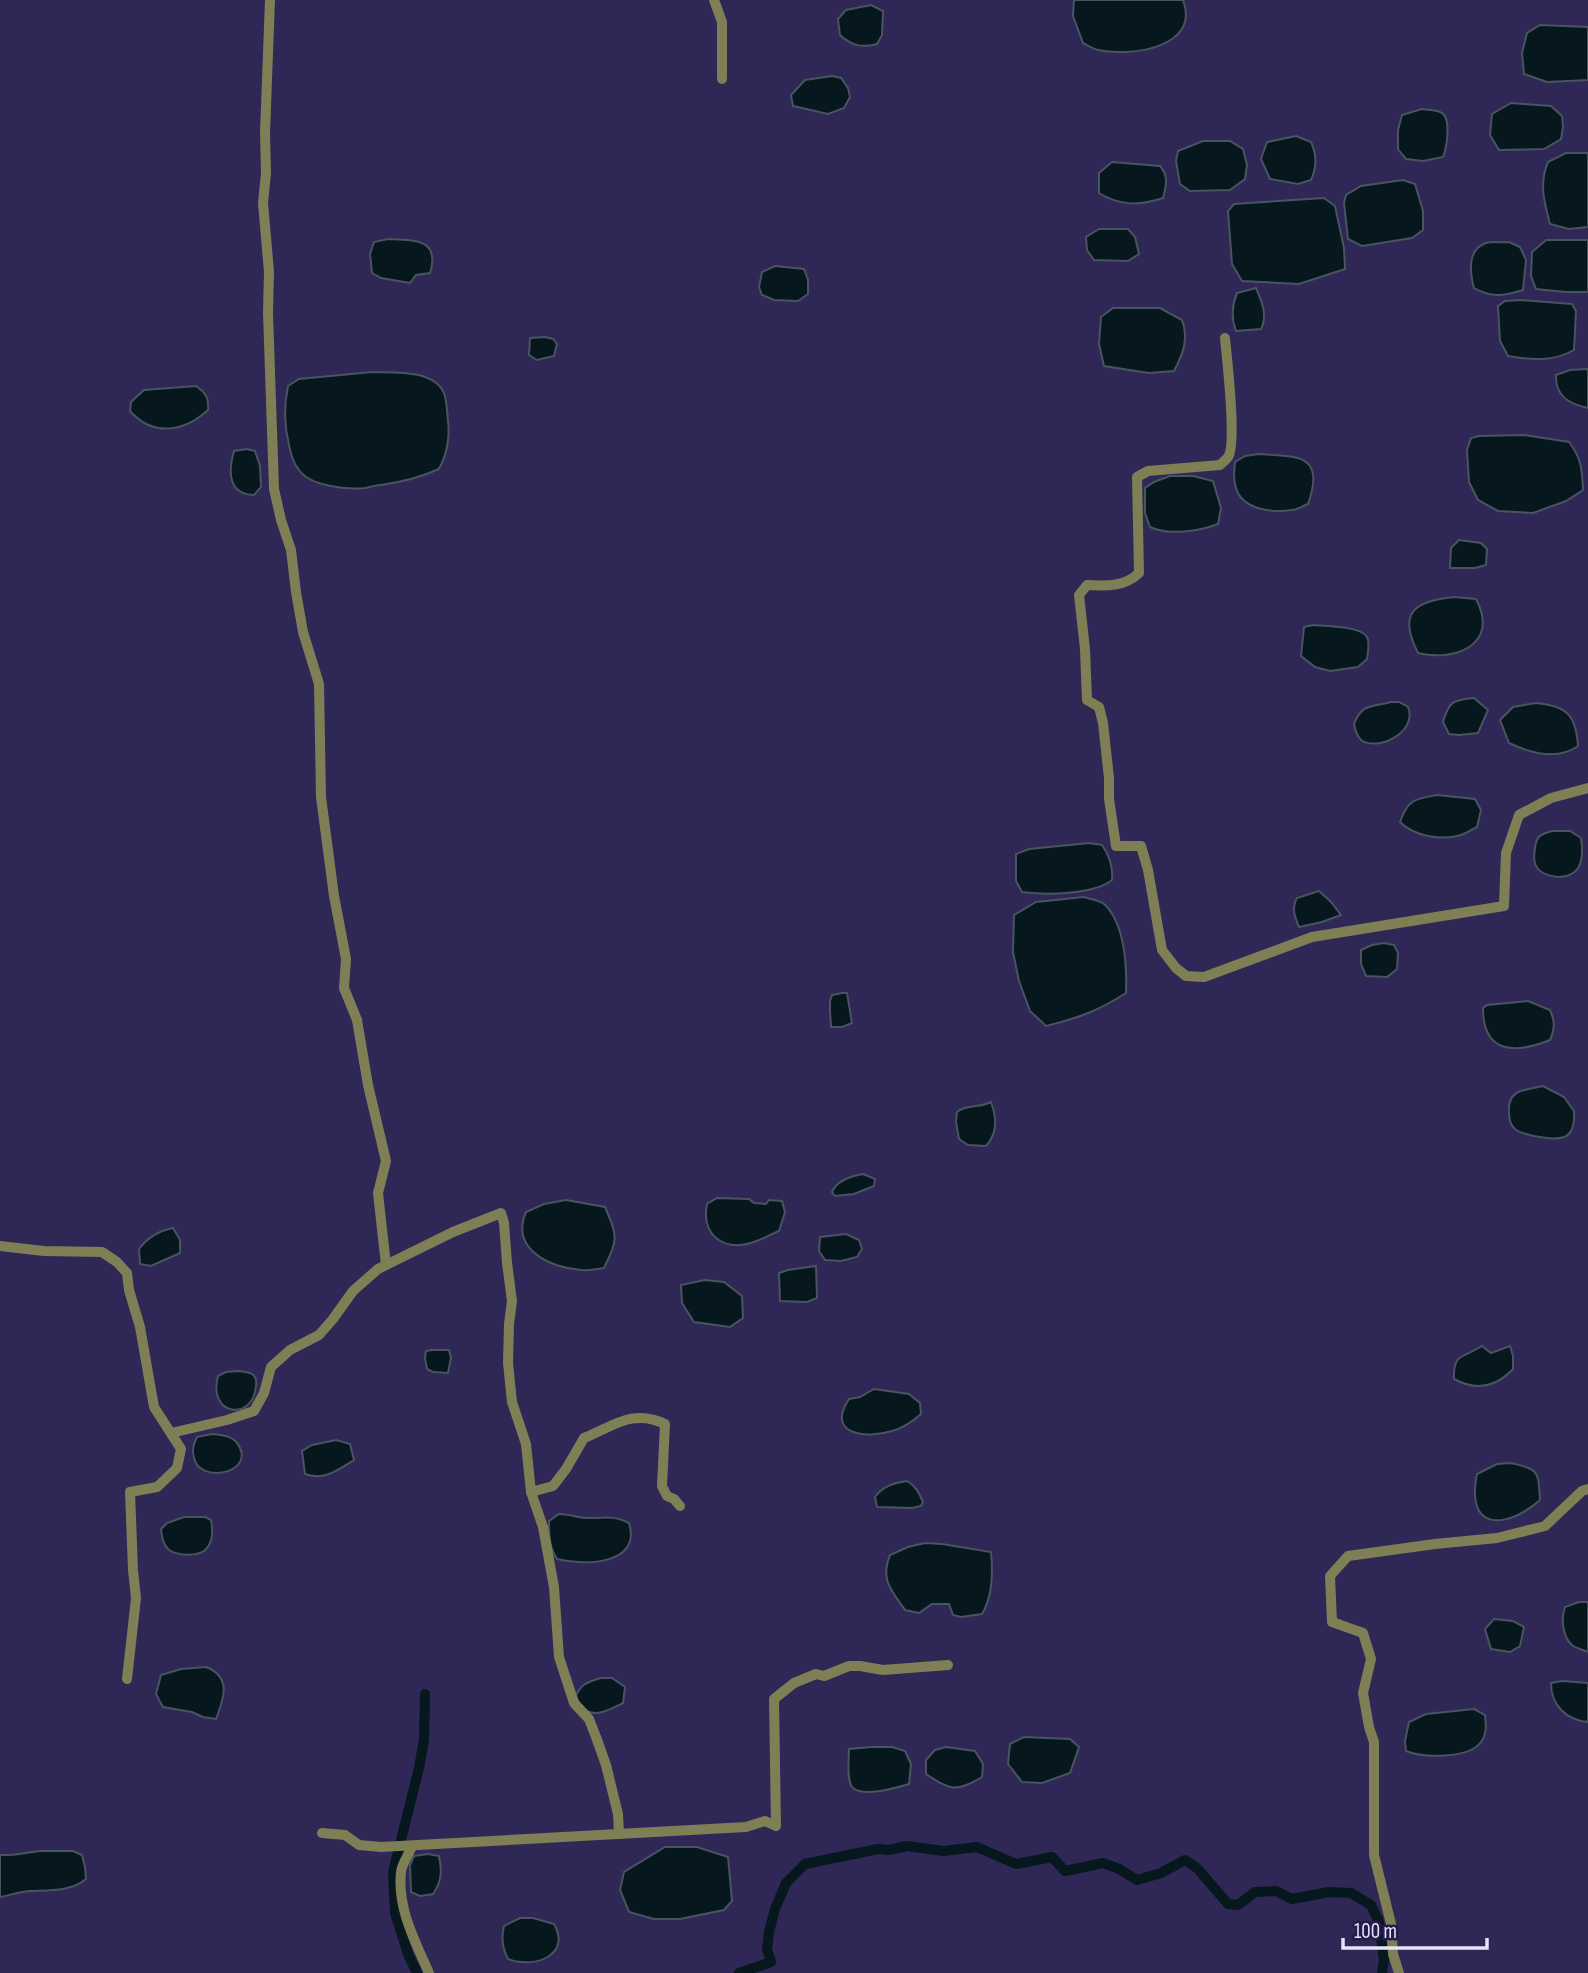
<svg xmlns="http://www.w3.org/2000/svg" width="1588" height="1973" viewBox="0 0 1588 1973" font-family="'Sofia Sans Condensed',sans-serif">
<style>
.water{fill:#06171e;stroke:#495461;stroke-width:2}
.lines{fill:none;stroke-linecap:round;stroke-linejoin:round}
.canal{stroke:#06171e;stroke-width:10}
.minor{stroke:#7e7f54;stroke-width:10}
</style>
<rect width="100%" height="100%" fill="#2f2756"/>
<!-- water -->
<g class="water">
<path d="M1074,0H1183C1201,48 1130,57 1098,50C1093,49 1087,45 1083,43L1073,16Z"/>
<path d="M871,5L883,11L882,35L877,44C862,48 852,46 840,35L838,19L846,10Z"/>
<path d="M1540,25L1588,27V80L1547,82L1524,74L1522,53L1527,33Z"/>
<path d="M832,76L841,78L848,88L850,97L844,108L828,114L793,106L791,95L805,80Z"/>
<path d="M1511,103L1551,106L1562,116L1563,127L1561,139L1544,149L1499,150L1490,135L1492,114Z"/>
<path d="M1422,109C1427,110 1435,110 1440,112C1452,116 1447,147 1443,157L1423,161L1406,159L1398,149V130L1402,115Z"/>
<path d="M1296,136L1311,142C1317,155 1317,167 1311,180L1298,184L1270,179L1261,159L1267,142Z"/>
<path d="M1203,141H1230L1243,149L1247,165L1245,179L1230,190L1190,191L1180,184L1176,161L1178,151Z"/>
<path d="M1566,153H1588V227L1569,229L1550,224C1544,202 1539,183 1548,162Z"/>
<path d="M1112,162L1160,166C1169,176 1166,187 1163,198C1139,206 1120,206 1099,193V173Z"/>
<path d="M1403,180L1415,184L1423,211V230L1412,238L1362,246L1348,239L1344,203L1346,195L1361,186Z"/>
<path d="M1324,198L1335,206L1344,248L1345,269L1299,284L1242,281L1232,264L1228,211L1234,204Z"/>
<path d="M1099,229H1128L1135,237L1139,254L1128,261L1094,260L1087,250L1086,237Z"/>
<path d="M388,239C412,240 441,238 430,273L416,275L410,283L381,278L372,273L370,254L374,242Z"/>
<path d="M1546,240H1588V292H1566L1536,289L1531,276L1532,252Z"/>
<path d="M1509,242L1520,247L1526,260L1523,290C1504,296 1492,298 1474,288C1470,273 1466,250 1486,243C1493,241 1502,243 1509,242Z"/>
<path d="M775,266L804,269L808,280V294L798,301L774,300L762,295L759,287L762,272Z"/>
<path d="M1256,288C1262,302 1268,315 1261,329L1236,331C1231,318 1232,305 1237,293Z"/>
<path d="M1520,300L1572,304L1576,311L1574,350C1553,362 1531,360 1508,356L1500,341L1498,306L1505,301Z"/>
<path d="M1113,308H1160L1182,320C1189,339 1183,354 1174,371L1149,373L1104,366L1099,344L1101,317Z"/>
<path d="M545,337L553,339L557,344L554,356L537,360L529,355L530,338Z"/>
<path d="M1588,369V408C1569,404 1555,396 1556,375L1570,370Z"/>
<path d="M372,372C394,373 433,369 444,393C447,401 447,412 448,421C450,438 447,454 439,469C419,478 402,482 381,485C376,485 370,487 365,488C347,490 310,486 299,470C293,463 291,454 289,445C284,425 284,405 288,386L299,379Z"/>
<path d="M196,386C206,393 209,398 208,410C184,432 153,437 130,411L131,402L144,390Z"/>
<path d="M1524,435L1569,442C1582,459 1582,470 1583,490L1566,501L1533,513L1498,511L1478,500L1469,482L1467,450L1471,438L1479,436Z"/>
<path d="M247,449L255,451L260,466L261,487L254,495C228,494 228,472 234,451Z"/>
<path d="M1259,454C1297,457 1326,453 1308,504C1303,506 1297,510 1292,510C1274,513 1245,510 1237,491C1233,482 1234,472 1235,462L1245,456Z"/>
<path d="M1170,476H1193L1213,481L1221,508L1218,524C1200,531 1169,536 1150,527L1145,513V488L1154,482Z"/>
<path d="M1459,540L1481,543L1487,549L1486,565L1475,568H1450L1451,548Z"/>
<path d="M1454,597L1476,599C1500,644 1456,662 1418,653C1397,612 1415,601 1454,597Z"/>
<path d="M1313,625C1324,626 1361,626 1367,637C1370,643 1368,652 1367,659L1358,667L1330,671L1315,667L1301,656L1304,627Z"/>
<path d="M1474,698L1488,710L1478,733L1459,735L1449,734L1443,722C1449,701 1453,700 1474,698Z"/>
<path d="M1391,702H1399L1408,707C1418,732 1378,752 1361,740C1357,736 1355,729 1354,724C1362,703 1373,707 1391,702Z"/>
<path d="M1536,703C1568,706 1576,716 1578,746C1557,761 1530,753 1509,743L1500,720L1513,707Z"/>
<path d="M1437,795L1475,799L1481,810L1477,827C1471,830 1466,833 1461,835C1441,841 1414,836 1400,822C1408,799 1415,799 1437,795Z"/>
<path d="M1552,831H1570L1581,838C1584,859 1582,877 1557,877C1551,876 1542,874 1538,869C1533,863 1534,855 1535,848C1536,836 1541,834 1552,831Z"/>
<path d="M1089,843L1102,845C1109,855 1113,868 1112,880C1093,895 1045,895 1022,892L1016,881V854L1029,849Z"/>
<path d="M1319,891L1331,902L1341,915L1322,922L1299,927C1295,917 1291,909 1297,898Z"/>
<path d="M1084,897C1090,899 1099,900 1104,904C1125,923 1127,967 1126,993C1098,1011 1078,1018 1046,1026L1030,1011L1019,981L1013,952L1014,915L1036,902Z"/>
<path d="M1384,943L1394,945L1398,953L1397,969L1387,977L1366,976L1361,964V950L1372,945Z"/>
<path d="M842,993H847L852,1023L842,1027H831L830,1011V1001L832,995Z"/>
<path d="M1528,1001L1550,1010C1555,1021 1555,1029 1550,1040C1515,1054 1483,1054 1483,1008L1487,1005Z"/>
<path d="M1543,1086L1564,1097L1574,1111C1576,1142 1559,1141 1534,1136C1527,1134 1518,1133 1514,1128C1510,1124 1509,1117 1509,1112C1507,1089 1526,1090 1543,1086Z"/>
<path d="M991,1102C997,1118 998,1133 986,1146L968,1145L959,1139L956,1122L957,1112C967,1104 980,1108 991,1102Z"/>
<path d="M863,1174L875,1179L874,1186L854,1194L835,1196L832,1192C837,1180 851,1176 863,1174Z"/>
<path d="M717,1198L749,1199L754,1203L766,1204L769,1200L782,1201L785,1212L779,1231C771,1234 763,1239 754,1242C724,1252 701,1236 707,1204Z"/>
<path d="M566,1200L605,1207C618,1237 618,1239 604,1268C596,1269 589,1271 581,1270C550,1268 510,1249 526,1212L544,1204Z"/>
<path d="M173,1228L180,1240V1253L151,1266L140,1264L139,1249C148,1237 158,1231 173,1228Z"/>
<path d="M846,1234L859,1240L862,1249L857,1257L841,1261L825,1260L819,1251L820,1237Z"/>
<path d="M816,1266L817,1298L807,1302L780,1301L779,1273L788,1270Z"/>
<path d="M705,1280L724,1282L742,1296L743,1318L730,1327L694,1322L682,1303L681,1285Z"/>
<path d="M1482,1346L1491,1353L1510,1346L1513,1356V1369C1496,1387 1476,1391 1454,1379C1453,1353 1463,1358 1482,1346Z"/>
<path d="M432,1350H449L451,1358L448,1373L433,1372L427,1369L425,1358L426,1351Z"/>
<path d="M238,1371C249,1372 258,1373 256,1386C253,1422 207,1416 218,1376L226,1372Z"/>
<path d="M874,1389L909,1394L920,1403L921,1414C912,1422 903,1428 892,1431C867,1439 825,1435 849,1399L860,1397Z"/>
<path d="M212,1434C224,1435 235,1436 240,1448C252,1473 200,1484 194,1458C192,1450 193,1445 197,1437Z"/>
<path d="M336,1440L350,1444L354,1460C338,1470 324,1481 305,1474L302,1451L312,1445Z"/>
<path d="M1511,1463C1540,1469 1538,1472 1540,1500C1506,1530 1465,1531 1477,1474L1497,1464Z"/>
<path d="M907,1481C916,1486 919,1493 923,1502L921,1506L912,1508L877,1507L875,1497C883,1486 894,1483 907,1481Z"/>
<path d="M559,1514C569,1514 578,1518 588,1518C605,1519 610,1514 629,1523C642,1565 584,1566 557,1559C549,1547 549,1535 549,1521Z"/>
<path d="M184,1517H205L211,1520C213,1529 213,1541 207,1548C201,1557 178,1556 169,1550C163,1545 162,1537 161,1529L167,1523Z"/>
<path d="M925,1543L942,1544L991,1552C993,1572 993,1596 982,1614L961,1617L953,1615L949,1604H932L919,1613L905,1610C891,1590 880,1579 890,1555L908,1547Z"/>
<path d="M1579,1602H1588V1652C1583,1650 1576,1648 1572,1645C1562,1636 1561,1618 1565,1607Z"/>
<path d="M1494,1619L1513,1621L1524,1627L1520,1646L1510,1652L1491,1649L1485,1629Z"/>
<path d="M206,1667C232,1677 224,1698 216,1719L203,1717L192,1712L163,1707L156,1694L161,1675L181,1669Z"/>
<path d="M601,1678H612L625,1687L623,1703C611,1709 593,1720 582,1707C579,1704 578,1700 576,1696C581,1683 589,1682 601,1678Z"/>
<path d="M1562,1681L1588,1683V1722C1566,1720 1551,1705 1551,1683Z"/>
<path d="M1474,1709L1485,1715C1486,1725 1487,1734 1481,1742C1469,1759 1423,1758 1406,1751L1405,1741L1409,1722L1426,1714Z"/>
<path d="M1024,1737L1070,1739L1079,1747L1070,1773L1042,1783L1022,1782L1008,1764L1010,1744Z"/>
<path d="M872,1747H892L905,1751L911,1764L909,1784C896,1788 864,1797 853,1788C846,1782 849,1758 849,1749Z"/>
<path d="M946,1747L975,1751L983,1764L982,1777C956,1793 950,1790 926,1774V1760L935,1750Z"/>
<path d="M665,1847H697L728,1857L732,1901L724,1910L680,1919H654L629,1912L620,1890L624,1872Z"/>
<path d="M41,1851H73L82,1855L85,1867L86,1879C71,1892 48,1890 29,1891C19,1892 10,1895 0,1897V1855C12,1856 28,1852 41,1851Z"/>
<path d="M428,1854L439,1856C442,1871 442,1881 433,1894L420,1896L411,1892L410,1865L414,1856Z"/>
<path d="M520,1918H533L554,1924C572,1956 533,1969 508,1959C502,1948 501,1938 504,1926Z"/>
</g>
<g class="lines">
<!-- canal -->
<g class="canal">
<path d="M417,1973L408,1954L395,1913L393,1872L419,1768L424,1740L425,1694"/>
<path d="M739,1973L771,1962L767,1949L769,1932L775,1909L786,1883L805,1864L878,1849L889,1850L907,1846L943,1851L977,1847L1016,1864L1052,1857L1065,1871L1103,1863L1119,1869L1137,1880L1161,1873L1185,1860L1197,1868L1228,1904L1238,1905L1255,1892L1276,1891L1292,1899L1329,1892L1351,1893L1371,1905L1379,1922L1384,1960L1382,1973"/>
</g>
<!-- minor -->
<g class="minor">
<path d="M270,0L265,133L266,173L263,203L269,272L268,313L274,489L281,520L291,550L296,592L303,632L319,684L321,797L334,896L346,959L344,988L357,1020L368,1085L386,1161L378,1193L386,1265"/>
<path d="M714,0L722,22V79"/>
<path d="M1225,338C1227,359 1237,444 1228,457C1227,459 1222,463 1220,465L1148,471L1137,477L1139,573C1125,587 1106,586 1087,585L1079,595L1085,649L1087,700L1099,707L1103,723L1109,778V799L1116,846H1141L1148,870L1162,950L1176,968L1186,976L1204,977L1312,937L1504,906L1506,853L1519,815L1551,798L1588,788"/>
<path d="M0,1246L44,1251L102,1252L117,1262L127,1273L129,1290L140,1327L154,1407L181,1449L177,1468L157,1487L130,1492L133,1570L136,1598L127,1679"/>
<path d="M171,1433L227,1420L254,1411L264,1393L271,1367L290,1350L319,1335L333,1319L353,1291L378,1269L453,1232L501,1213L504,1223L507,1263L512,1301L509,1324L508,1363L512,1402L526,1444L531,1492"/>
<path d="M322,1833L345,1835L359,1845L381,1847L746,1827L765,1821L776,1826L774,1699L794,1683L816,1674L824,1676L849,1666H860L883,1670L948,1665"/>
<path d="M619,1834L618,1814L606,1765L596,1737L589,1719L574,1703L559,1657L554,1587L543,1527L531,1492L553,1486L566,1469L584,1438C612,1427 633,1408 665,1424L662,1486L667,1496L674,1499L680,1506"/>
<path d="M412,1846C409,1855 402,1863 401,1872C397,1908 415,1941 429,1973"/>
<path d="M1399,1973L1393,1954L1391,1924L1374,1855V1742L1369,1727L1363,1693L1371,1659L1363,1633L1332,1622L1330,1576L1348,1556L1435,1544L1497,1538L1545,1526L1582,1491L1588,1489"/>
</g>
</g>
<!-- scale -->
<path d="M1343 1938v10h144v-10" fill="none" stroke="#e5e4fc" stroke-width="3.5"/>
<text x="1354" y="1938" font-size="21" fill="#e5e4fc" stroke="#261c4b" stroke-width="5" paint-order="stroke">100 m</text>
</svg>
